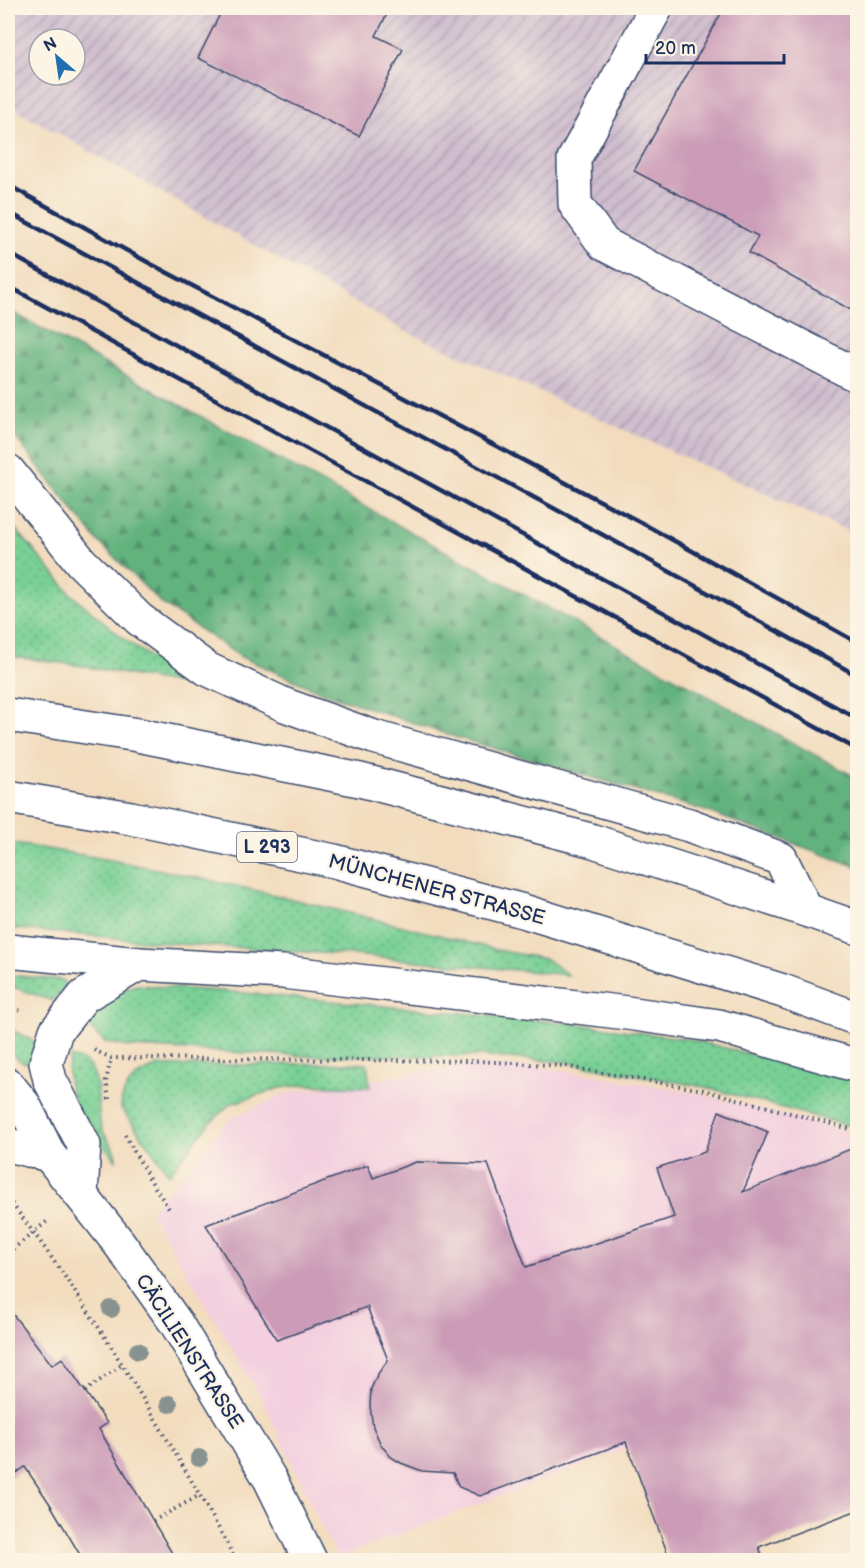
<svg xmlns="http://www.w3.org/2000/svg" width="865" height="1568" viewBox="0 0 865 1568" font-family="'Balsamiq Sans',sans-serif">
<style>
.built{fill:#f3cfdf}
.industrial{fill:url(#industrial-furrows);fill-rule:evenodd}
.grass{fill:url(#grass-dots);stroke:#4a807a;stroke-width:1.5}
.forest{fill:url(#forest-firs);stroke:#3e706e;stroke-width:1.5}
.building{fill:#cb9bb7}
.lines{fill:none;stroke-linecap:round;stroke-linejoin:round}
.minor-casing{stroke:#3b496c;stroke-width:36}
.highway-casing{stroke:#3b496c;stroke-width:36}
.path{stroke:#3b496c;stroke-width:4;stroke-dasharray:1.5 4.5;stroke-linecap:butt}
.minor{stroke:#fff;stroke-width:33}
.highway{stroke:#fff;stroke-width:33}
.rail{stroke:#1b2f5e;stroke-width:4.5}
.tree{fill:#889390}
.labels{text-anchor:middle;stroke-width:4.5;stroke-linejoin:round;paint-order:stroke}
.shield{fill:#fcf5e5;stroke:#5e6a86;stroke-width:1.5}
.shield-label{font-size:18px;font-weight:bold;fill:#1b2f5e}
.street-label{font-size:20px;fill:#1b2f5e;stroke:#fcf5e5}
</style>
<defs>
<pattern id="industrial-furrows" width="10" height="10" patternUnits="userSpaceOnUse" patternTransform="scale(1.5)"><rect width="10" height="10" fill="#cfbdce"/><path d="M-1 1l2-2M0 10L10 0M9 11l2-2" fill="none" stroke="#a79aaa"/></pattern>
<pattern id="grass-dots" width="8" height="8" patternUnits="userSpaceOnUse" patternTransform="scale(1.5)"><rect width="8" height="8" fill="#79d095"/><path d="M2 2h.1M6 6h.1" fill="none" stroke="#62a97d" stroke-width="1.8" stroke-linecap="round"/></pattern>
<pattern id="forest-firs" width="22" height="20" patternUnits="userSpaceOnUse" patternTransform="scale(1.5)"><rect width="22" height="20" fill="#62b27e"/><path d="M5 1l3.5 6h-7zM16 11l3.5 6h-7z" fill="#50916a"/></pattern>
</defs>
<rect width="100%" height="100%" fill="#fcf5e5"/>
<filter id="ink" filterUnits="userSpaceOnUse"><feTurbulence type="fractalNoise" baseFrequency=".0167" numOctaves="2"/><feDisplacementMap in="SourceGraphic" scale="12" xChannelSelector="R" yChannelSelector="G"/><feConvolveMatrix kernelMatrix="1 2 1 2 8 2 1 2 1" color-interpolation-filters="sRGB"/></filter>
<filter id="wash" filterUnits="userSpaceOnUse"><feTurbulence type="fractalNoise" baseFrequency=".008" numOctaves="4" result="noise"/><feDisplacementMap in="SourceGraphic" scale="24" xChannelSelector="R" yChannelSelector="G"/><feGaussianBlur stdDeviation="1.35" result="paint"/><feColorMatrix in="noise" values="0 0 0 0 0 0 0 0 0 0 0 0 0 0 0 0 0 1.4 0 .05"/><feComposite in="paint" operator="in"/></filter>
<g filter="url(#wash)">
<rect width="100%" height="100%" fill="#f2dcbd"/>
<!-- built -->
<path class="built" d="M479,1064L564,1070L701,1094L841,1130L857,1136V1361L337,1558L263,1401L150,1211L230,1119L286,1093Z"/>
<!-- industrial -->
<path class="industrial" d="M8,8H857V535L405,331L8,105ZM39,39H75V75H39Z"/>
<!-- grass -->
<g class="grass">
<path d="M8,520L71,594L123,638L190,686L77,665L8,656Z"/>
<path d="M8,843C175,867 338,910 502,951L546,959L568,975L353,955L180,944L8,928Z"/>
<path d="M8,975L63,980L66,988L52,1001L8,985Z"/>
<path d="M137,985L233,992L578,1024L688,1039L857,1080V1128L705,1087L564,1062L479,1056H307L128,1047L105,1042L80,1018L115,991Z"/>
<path d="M8,1028L35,1042C31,1069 25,1068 8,1049Z"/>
<path d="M70,1057C77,1059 85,1060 90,1067C101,1082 96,1108 101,1126C104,1138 117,1148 116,1160C97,1138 69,1106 68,1076C67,1070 69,1063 70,1057Z"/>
<path d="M367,1063L370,1087L304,1085L280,1088L230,1104L209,1124L169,1174L121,1108C121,1084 138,1074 158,1066Z"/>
</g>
<!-- forest -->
<path class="forest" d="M8,310L857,778V867L703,810L455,737L321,692L241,657L161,603L95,538L8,428Z"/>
<g id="blocks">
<!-- building -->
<g class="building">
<path d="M223,8H390L376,36L403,49L359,136L198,58Z"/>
<path d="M724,8H858V314L749,253L758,236L634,171Z"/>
<path d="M719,1111L768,1132L743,1192L858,1146V1510L759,1547L764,1560H670L626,1442L480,1496L459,1487L453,1473L422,1471L401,1463L391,1457L381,1445L373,1427L370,1406L371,1389L377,1375L388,1360L367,1307L277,1340L206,1225L368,1165L373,1178L416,1162L488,1164L526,1267L674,1217L657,1168L705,1152Z"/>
<path d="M8,1308L52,1365L62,1358L107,1423L99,1429L176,1560H83L50,1504L25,1467L8,1479Z"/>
</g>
</g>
</g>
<g filter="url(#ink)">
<use href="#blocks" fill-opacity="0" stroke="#3b496c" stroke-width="1.5"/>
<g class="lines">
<defs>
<g id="minor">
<path d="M656,8L574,159L575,204L604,244L858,376"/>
<path d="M8,1085L24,1105L49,1155L119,1243L176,1323L270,1479L310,1560"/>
<path d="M8,1145L49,1155"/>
</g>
<g id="highway">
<path d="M8,471L81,562L139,619L207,669L285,705L374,737L689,825L781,859L806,910"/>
<path d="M8,715L138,735L360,780L590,840L806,910L858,928"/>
<path d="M8,797L131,818L334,861L523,911L783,991L858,1019"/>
<path d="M8,951L139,964L283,972L627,1013L719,1026L858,1066"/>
<path d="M81,1195L84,1145L50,1080L46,1063L56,1031L84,996L139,964"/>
</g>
</defs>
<!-- minor casing -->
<use href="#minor" class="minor-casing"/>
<!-- highway casing -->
<use href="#highway" class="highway-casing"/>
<!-- path -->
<g class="path">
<path d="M8,1004L21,1011"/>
<path d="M94,1050L111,1058L479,1061L563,1066L703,1090L858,1131"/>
<path d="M109,1099L106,1081L111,1058"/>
<path d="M125,1135L149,1178L169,1209"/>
<path d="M8,1199C91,1305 158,1423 225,1539L235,1560"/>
<path d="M8,1253L50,1219"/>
<path d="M85,1391L123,1364"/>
<path d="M153,1521L200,1495"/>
</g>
<!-- minor -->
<use href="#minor" class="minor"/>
<!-- highway -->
<use href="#highway" class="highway"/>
<!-- rail -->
<g class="rail">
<path d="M8,185L151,264L642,523L858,643"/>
<path d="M8,212L627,548L858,676"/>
<path d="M8,253L858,719"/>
<path d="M8,286L858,750"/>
</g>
</g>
<!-- trees -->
<g class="tree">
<circle cx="111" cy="1309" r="9"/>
<circle cx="138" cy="1351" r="9"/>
<circle cx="169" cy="1404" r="9"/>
<circle cx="199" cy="1458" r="9"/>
</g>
</g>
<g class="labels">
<!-- shield labels -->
<rect class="shield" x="237" y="832" width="60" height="30" rx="4.5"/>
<g class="shield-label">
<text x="267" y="853">L 293</text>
</g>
<!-- street labels -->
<g class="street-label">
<text transform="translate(437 889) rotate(15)" y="7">MÜNCHENER STRASSE</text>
<text transform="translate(190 1351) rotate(57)" y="7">CÄCILIENSTRASSE</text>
</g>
</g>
<!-- margin -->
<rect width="865" height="1568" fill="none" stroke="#fcf5e5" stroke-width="30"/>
<!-- north arrow -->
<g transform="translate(57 57) rotate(331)"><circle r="28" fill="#fcf5e5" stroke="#a2a6af" stroke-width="1.5"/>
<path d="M0-4.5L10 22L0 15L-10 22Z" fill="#1f6fb2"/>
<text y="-9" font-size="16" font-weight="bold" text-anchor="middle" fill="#1b2f5e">N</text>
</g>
<!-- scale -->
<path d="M646 54v9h138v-9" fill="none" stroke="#1b2f5e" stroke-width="3"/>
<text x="655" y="54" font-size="18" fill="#1b2f5e" stroke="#fcf5e5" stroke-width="4.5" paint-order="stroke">20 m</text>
</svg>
